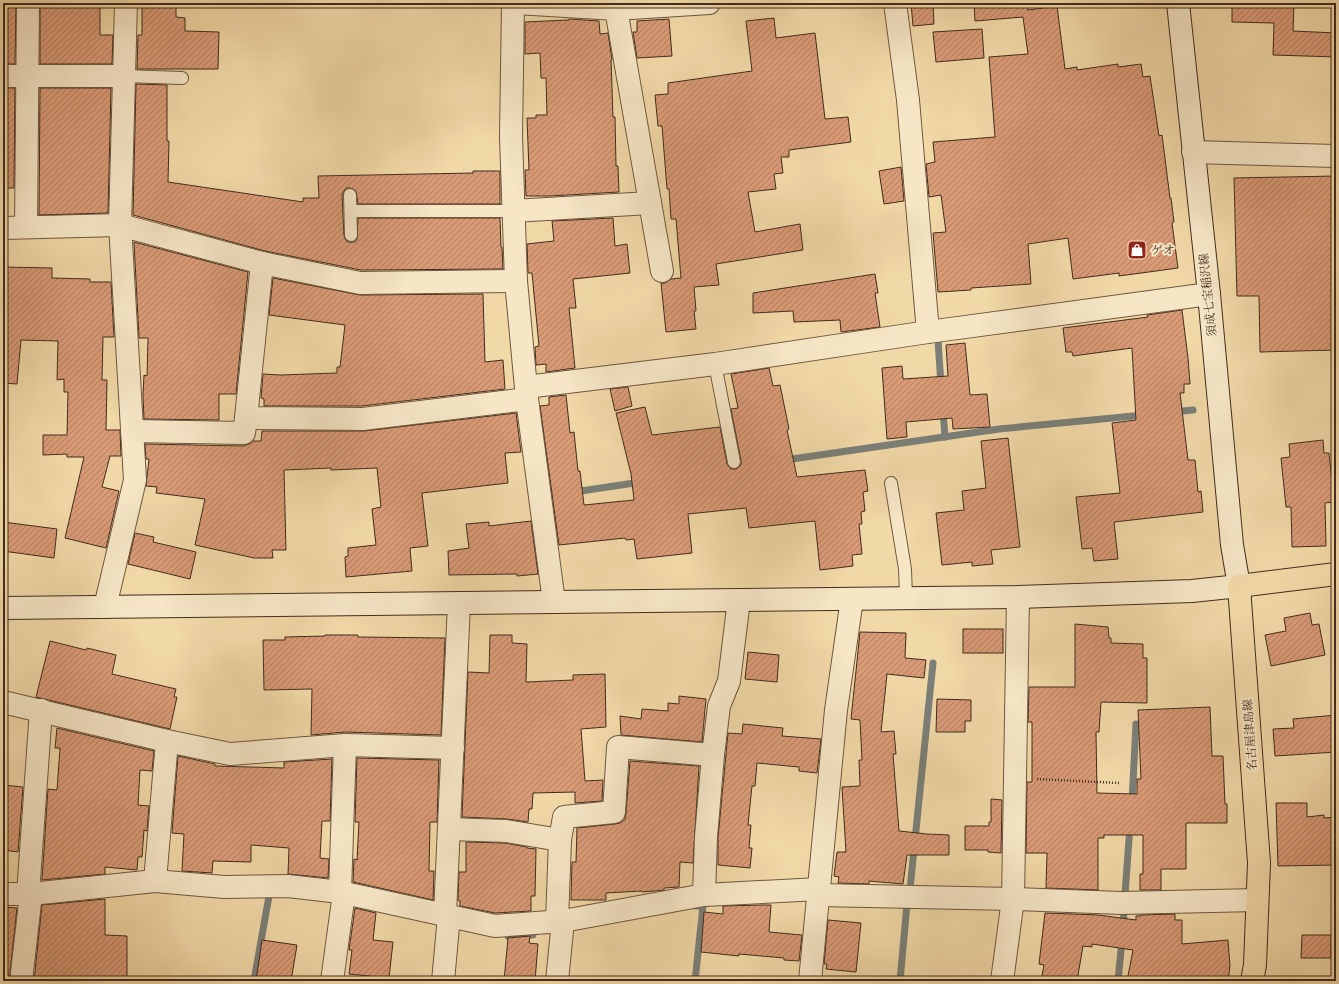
<svg xmlns="http://www.w3.org/2000/svg" width="1339" height="984" viewBox="0 0 1339 984" font-family="'Old Standard TT','Noto Serif JP',serif">
<style>
.lines{fill:none;stroke-linecap:round;stroke-linejoin:round}
.stream{stroke:#7b7f78;stroke-width:7}
.building{fill:url(#building-hatch);stroke:#422c1d}
.lane-casing{stroke:#6e5740;stroke-width:14}
.street-casing{stroke:#6e5740;stroke-width:24}
.secondary-casing{stroke:#422c1d;stroke-width:24}
.primary-casing{stroke:#422c1d;stroke-width:24}
.path{stroke:#422c1d;stroke-width:2.5;stroke-dasharray:1 2;stroke-linecap:butt}
.lane{stroke:#f6e6c6;stroke-width:12}
.street{stroke:#f6e6c6;stroke-width:22}
.secondary{stroke:#f6e6c6;stroke-width:22}
.primary{stroke:#f1d8a7;stroke-width:22}
.labels{text-anchor:middle;stroke-width:4;stroke-linejoin:round;paint-order:stroke}
.poi-label{font-size:12px;fill:#422c1d;stroke:#f6e6c6;text-anchor:start}
.street-label{font-size:12px;fill:#422c1d;stroke:#f6e6c6}
</style>
<defs>
<pattern id="building-hatch" width="6" height="6" patternUnits="userSpaceOnUse"><rect width="6" height="6" fill="#d99a76"/><path d="M-1 1l2-2M0 6l6-6M5 7l2-2" fill="none" stroke="#b27e60"/></pattern>
</defs>
<rect width="100%" height="100%" fill="#f1d8a7"/>
<filter id="stains"><feTurbulence type="fractalNoise" baseFrequency=".005" numOctaves="4"/><feColorMatrix values="0 0 0 0 .2 0 0 0 0 .09 0 0 0 0 .02 0 0 0 .5 -.17"/></filter>
<radialGradient id="worn" r=".72"><stop offset=".6" stop-color="#630" stop-opacity="0"/><stop offset="1" stop-color="#630" stop-opacity=".3"/></radialGradient>
<g class="lines">
<!-- stream -->
<g class="stream">
<path d="M938,340L941,385"/>
<path d="M943,411L945,437"/>
<path d="M1174,412L1193,410"/>
<path d="M785,460L999,429L1144,415"/>
<path d="M722,470L747,466"/>
<path d="M581,491L641,482"/>
<path d="M1132,802L1136,724"/>
<path d="M910,889L933,663"/>
<path d="M1125,894L1130,826"/>
<path d="M695,906H703L695,981"/>
<path d="M1123,928L1124,912"/>
<path d="M508,936L533,935"/>
<path d="M255,975L269,896"/>
<path d="M900,981L907,904"/>
<path d="M1118,981L1122,940"/>
</g>
</g>
<!-- building -->
<g class="building">
<path d="M3,3H16L15,64H3Z"/>
<path d="M40,3H100V35H113L112,64H40Z"/>
<path d="M142,3H176V17L185,18V31L219,32L218,69H137L138,35H142Z"/>
<path d="M911,3H933L934,24L913,26Z"/>
<path d="M974,3H1027L1028,10L1057,6L1065,69L1077,67V70L1118,64V67L1141,64L1143,77L1150,76L1159,136L1162,135L1170,198H1171L1174,222L1172,223L1178,268L1119,276V273L1073,279L1068,238L1028,244L1031,284L971,288V290L938,292L933,233L946,232L941,195L929,197L926,164L935,162L933,142L995,137L989,57L1028,54L1023,17L975,21Z"/>
<path d="M1232,3H1294L1293,31L1336,33V57L1273,55L1274,23L1232,22Z"/>
<path d="M774,18L776,38L815,33L825,119L848,117L851,142L789,150V157H781L783,173L774,174L776,189L748,192L755,232L800,224L803,250L716,264L719,285L694,287L696,311H694L696,329L666,332L661,283H665L671,279L681,278L676,219H671L669,189H667L662,126H658L655,95L668,94V83L752,71L746,21Z"/>
<path d="M569,19L599,21L600,34L608,33L612,60H611L613,117H615L616,166H618L619,192L550,196H526L525,170H529L527,118H536V115H547L546,78H541L540,53L525,54V22L569,20Z"/>
<path d="M669,19L672,56L637,58L633,32H637V21Z"/>
<path d="M982,29L984,58L936,62L933,32Z"/>
<path d="M136,84L167,85V141H169L168,182L303,202V198H319L318,176L473,173V171H500V204H358L356,191L350,188H346L344,191L342,195L344,235L345,239L348,242H355L357,239L358,218H500L501,247H502L503,269L361,270L265,251L133,215Z"/>
<path d="M3,88H15L14,188H3Z"/>
<path d="M40,88H111L108,213L39,215Z"/>
<path d="M901,167L904,201L884,204L879,171Z"/>
<path d="M1336,176V350L1260,352L1259,296H1237L1234,178Z"/>
<path d="M613,218L615,246L627,244L630,273L573,279L576,308H569L575,368L546,372V364L536,365L535,347L539,346L532,273H528L527,244L554,241L552,221Z"/>
<path d="M134,242L248,272L236,394H219V420L144,419L143,395L144,375L147,376L148,338H139Z"/>
<path d="M3,267L52,268V278L90,279V282H111L114,337H103L102,380H107L106,430H120L121,456H110L102,487L119,491L106,548L65,538L84,457H67V454L43,455V435H67L68,392H64V379L57,380L58,341L21,340L17,384L3,383Z"/>
<path d="M875,274L878,293H875L880,327L841,332L840,320L794,322L793,311L753,313V293Z"/>
<path d="M273,278L360,295L483,294L485,362L503,360L505,389L362,406H264V399L261,398L263,374L281,375L337,373V367H340L345,325L269,315Z"/>
<path d="M1182,310L1188,358L1190,384H1184V393H1180L1188,460H1195L1198,492L1201,491L1203,512L1114,522L1118,559L1094,561L1092,548L1082,549L1076,497L1120,493L1112,423L1136,420L1132,348L1073,356L1072,352H1066L1063,328L1148,317L1147,315Z"/>
<path d="M965,343L970,395L987,394L990,427L953,429L952,418L906,422L907,437L887,439L882,368L902,366L903,379L948,376L946,345Z"/>
<path d="M769,368L773,386L780,385L789,429L787,430L797,477L865,470L868,491L863,492L865,511L861,512L862,524H859L862,554L852,555L853,566L820,570L815,521L749,528L746,508L688,514L692,553L637,559L634,539L626,540L625,538L559,545L540,406L549,405V397L566,395L570,433L574,432L578,471H580L584,505L634,500L631,474L616,413L645,407L652,435L720,427L727,464L731,469H736L741,465V461L731,409L738,408L731,374Z"/>
<path d="M628,387L632,406L615,411L610,389Z"/>
<path d="M516,413L521,452L505,453L508,483L422,493L428,546L410,548L412,571L346,577L345,557L348,556V548L376,545L372,509L381,507L377,468L331,470V468L284,470L286,550H272L273,558H254L195,545L205,499L156,493L157,487L146,486L149,459H146L145,444L244,446L249,444L253,441H261L262,431H364Z"/>
<path d="M1008,438L1020,547L991,550L993,564L972,566V562L942,565L936,513L964,510L962,491L986,488L981,441Z"/>
<path d="M1323,440L1324,453H1329L1334,502L1325,503L1326,546L1292,547L1291,507H1286L1281,458L1290,457L1289,444Z"/>
<path d="M531,521L538,574L517,576V574L449,575L448,551L469,548L466,524L489,522V526Z"/>
<path d="M3,522L57,529L54,558L3,551Z"/>
<path d="M135,533L154,537L153,542L196,552L190,579L128,564Z"/>
<path d="M1310,613L1312,625L1319,624L1325,655L1271,666L1265,635L1286,631L1284,618Z"/>
<path d="M1075,624L1108,627L1109,638H1111V643L1143,644V658H1147V703L1101,702L1099,732H1096L1097,793L1137,794V779H1141L1138,710L1210,707L1212,756H1223L1225,804H1227V823H1186V869H1161V890H1140V874H1143V835H1104V838H1098V890L1046,888L1047,853H1026L1027,782H1032V722H1028L1029,687H1075Z"/>
<rect x="963" y="629" width="40" height="24"/>
<path d="M860,632L906,633L905,658L926,660L924,678L887,674L881,732L894,731L896,754H893L899,831L927,834L949,835V855H907L903,884L869,881V884L838,883L839,877L834,876L837,852H846L842,787L860,786L859,760H862L860,720L851,719Z"/>
<path d="M325,635H358V637L445,638L441,735L345,732L311,735L312,689L264,690L263,640H285V637L325,636Z"/>
<path d="M490,635H512V643L527,644L526,682L573,680V675L605,674L606,727L581,729L585,781L603,780L602,801L575,803V792L533,793L532,809H529L528,822L507,819L462,817L468,672L489,673Z"/>
<path d="M50,641L86,650L87,648L116,655L112,674L176,689L174,697H177L170,729L36,697Z"/>
<path d="M748,652L779,655L777,682L745,679Z"/>
<path d="M679,696L706,699L702,742L621,735L620,716L641,719L642,709L668,711V703L679,704Z"/>
<path d="M937,699L971,700V721H965V732H936Z"/>
<path d="M1336,715V752L1275,756L1273,729L1294,728L1293,719Z"/>
<path d="M743,724L783,728L782,736L821,739L817,773L799,771V767L757,763L755,786H752L748,825H751L749,848H752L750,868L718,865V838L728,733L742,734Z"/>
<path d="M57,728L154,751L152,771L140,770L138,805L149,806L147,831L144,830L142,857H138L137,870L105,867V874L42,880L48,789L57,790L60,748H55Z"/>
<path d="M178,756L215,764V766L284,768V762L332,759L330,821H322L320,858L329,859L328,878L288,874L289,848L251,845V862L213,861L212,873L182,871L184,834L172,833Z"/>
<path d="M357,758L439,760L437,822H430L429,871H434L433,900L353,882L354,859L357,860L359,822H355Z"/>
<path d="M630,761L699,766L693,863L680,862L679,887L664,888V890L654,891L642,892V891L606,893V900H571L572,862H576L577,828L615,824L620,823L625,819L626,813Z"/>
<path d="M3,785L23,787L18,852L3,850Z"/>
<path d="M991,799L1002,800L1001,853L988,852V850H965V826H989V822H991Z"/>
<path d="M1276,803H1307V817L1324,815V818L1336,817V865L1278,866Z"/>
<path d="M466,842L505,843L527,847V848L536,849L535,896H531V911L495,913L460,906V901L458,900L459,872H466Z"/>
<path d="M105,899V935L127,936V977H121V981H34L42,905Z"/>
<path d="M761,905H771L769,932L802,935L799,961L784,960V958L739,954V956L701,952L704,912L723,914V906Z"/>
<path d="M3,907L17,908L9,981H3Z"/>
<path d="M355,908L376,913L373,940L393,942L389,978L349,974L352,950H349Z"/>
<path d="M1045,913L1098,915L1136,920V916H1140V915L1175,914V920H1182V944L1228,940L1230,966L1228,981H1127L1133,950L1092,944V947L1083,946L1077,981H1041L1044,965L1039,964Z"/>
<path d="M828,920L861,923L856,972L826,969L827,964H824Z"/>
<path d="M1302,935H1331V958H1301Z"/>
<path d="M530,936L529,943L538,944L535,981H504L508,938Z"/>
<path d="M262,940L297,945L291,981H256Z"/>
</g>
<g class="lines">
<defs>
<g id="lane">
<path d="M124,76L182,78"/>
<path d="M350,195L351,235"/>
<path d="M351,211H513"/>
<path d="M715,364L734,462"/>
<path d="M891,483L905,569L906,598"/>
</g>
<g id="street">
<path d="M513,3L511,136L516,281L527,399L554,602"/>
<path d="M516,3L616,9L709,3"/>
<path d="M895,3L908,100L928,332"/>
<path d="M616,9L662,271"/>
<path d="M3,76H124"/>
<path d="M1193,152L1336,156"/>
<path d="M513,211L650,203"/>
<path d="M26,227L28,3"/>
<path d="M3,228L120,225L262,263L246,418L363,419L527,399"/>
<path d="M262,263L360,283L516,281"/>
<path d="M526,387L715,364L928,332L1209,294"/>
<path d="M132,431L244,433L246,418"/>
<path d="M105,607L135,480L120,225L126,3"/>
<path d="M3,702L167,741L155,881"/>
<path d="M167,741L230,754L345,745L453,748"/>
<path d="M449,829L506,831L560,840L564,817L614,812L618,747L713,755"/>
<path d="M340,892L345,745"/>
<path d="M3,894H31L155,881L224,887L288,886L340,892L495,926L563,921L704,895L819,889"/>
<path d="M28,894L41,710"/>
<path d="M704,895L706,837L713,755L719,706L729,681L739,600"/>
<path d="M818,895L1013,899L1121,903L1257,900"/>
<path d="M445,915L459,603"/>
<path d="M557,921L560,840"/>
<path d="M21,981L31,894"/>
<path d="M332,981L344,893"/>
<path d="M443,981L449,916"/>
<path d="M557,981L563,921"/>
<path d="M810,981L836,710L852,599"/>
<path d="M1002,981L1013,899L1018,597"/>
</g>
<path id="secondary" d="M3,608L1018,597L1192,591L1239,586L1232,545L1209,294L1178,3"/>
<path id="primary" d="M1252,981L1255,965L1259,863L1239,586L1336,574"/>
</defs>
<!-- lane casing -->
<use href="#lane" class="lane-casing"/>
<!-- street casing -->
<use href="#street" class="street-casing"/>
<!-- secondary casing -->
<use href="#secondary" class="secondary-casing"/>
<!-- primary casing -->
<use href="#primary" class="primary-casing"/>
<!-- path -->
<path class="path" d="M1037,779L1119,783"/>
<!-- lane -->
<use href="#lane" class="lane"/>
<!-- street -->
<use href="#street" class="street"/>
<!-- secondary -->
<use href="#secondary" class="secondary"/>
<!-- primary -->
<use href="#primary" class="primary"/>
</g>
<!-- icons -->
<defs>
<symbol id="shop-square" viewBox="-11 -11 22 22"><rect x="-9" y="-9" width="18" height="18" rx="4" fill="#8f2418" stroke="#f6e6c6"/><path d="M-5-2.5h2.3a2.7 3.5 0 0 1 5.4 0H5L5.5 6h-11ZM-1.5-2.5h3a1.5 2.3 0 0 0-3 0Z" fill="#fff"/></symbol>
</defs>
<g fill-rule="evenodd">
<use href="#shop-square" x="1126" y="239" width="22" height="22"/>
</g>
<g class="labels">
<!-- poi labels -->
<g class="poi-label">
<text x="1151" y="254">ゲオ</text>
</g>
<!-- street labels -->
<g class="street-label">
<text transform="translate(1208 295) rotate(-96)" y="4">須成七宝稲沢線</text>
<text transform="translate(1250 735) rotate(-94)" y="4">名古屋津島線</text>
</g>
</g>
<!-- margin -->
<rect width="1339" height="984" fill="none" stroke="#f1d8a7" stroke-width="16"/>
<rect x="4" y="4" width="1331" height="976" fill="none" stroke="#422c1d" stroke-width="2"/>
<rect x="8" y="8" width="1323" height="968" fill="none" stroke="#422c1d"/>
<rect width="100%" height="100%" filter="url(#stains)"/>
<rect width="100%" height="100%" fill="url(#worn)"/>
</svg>
